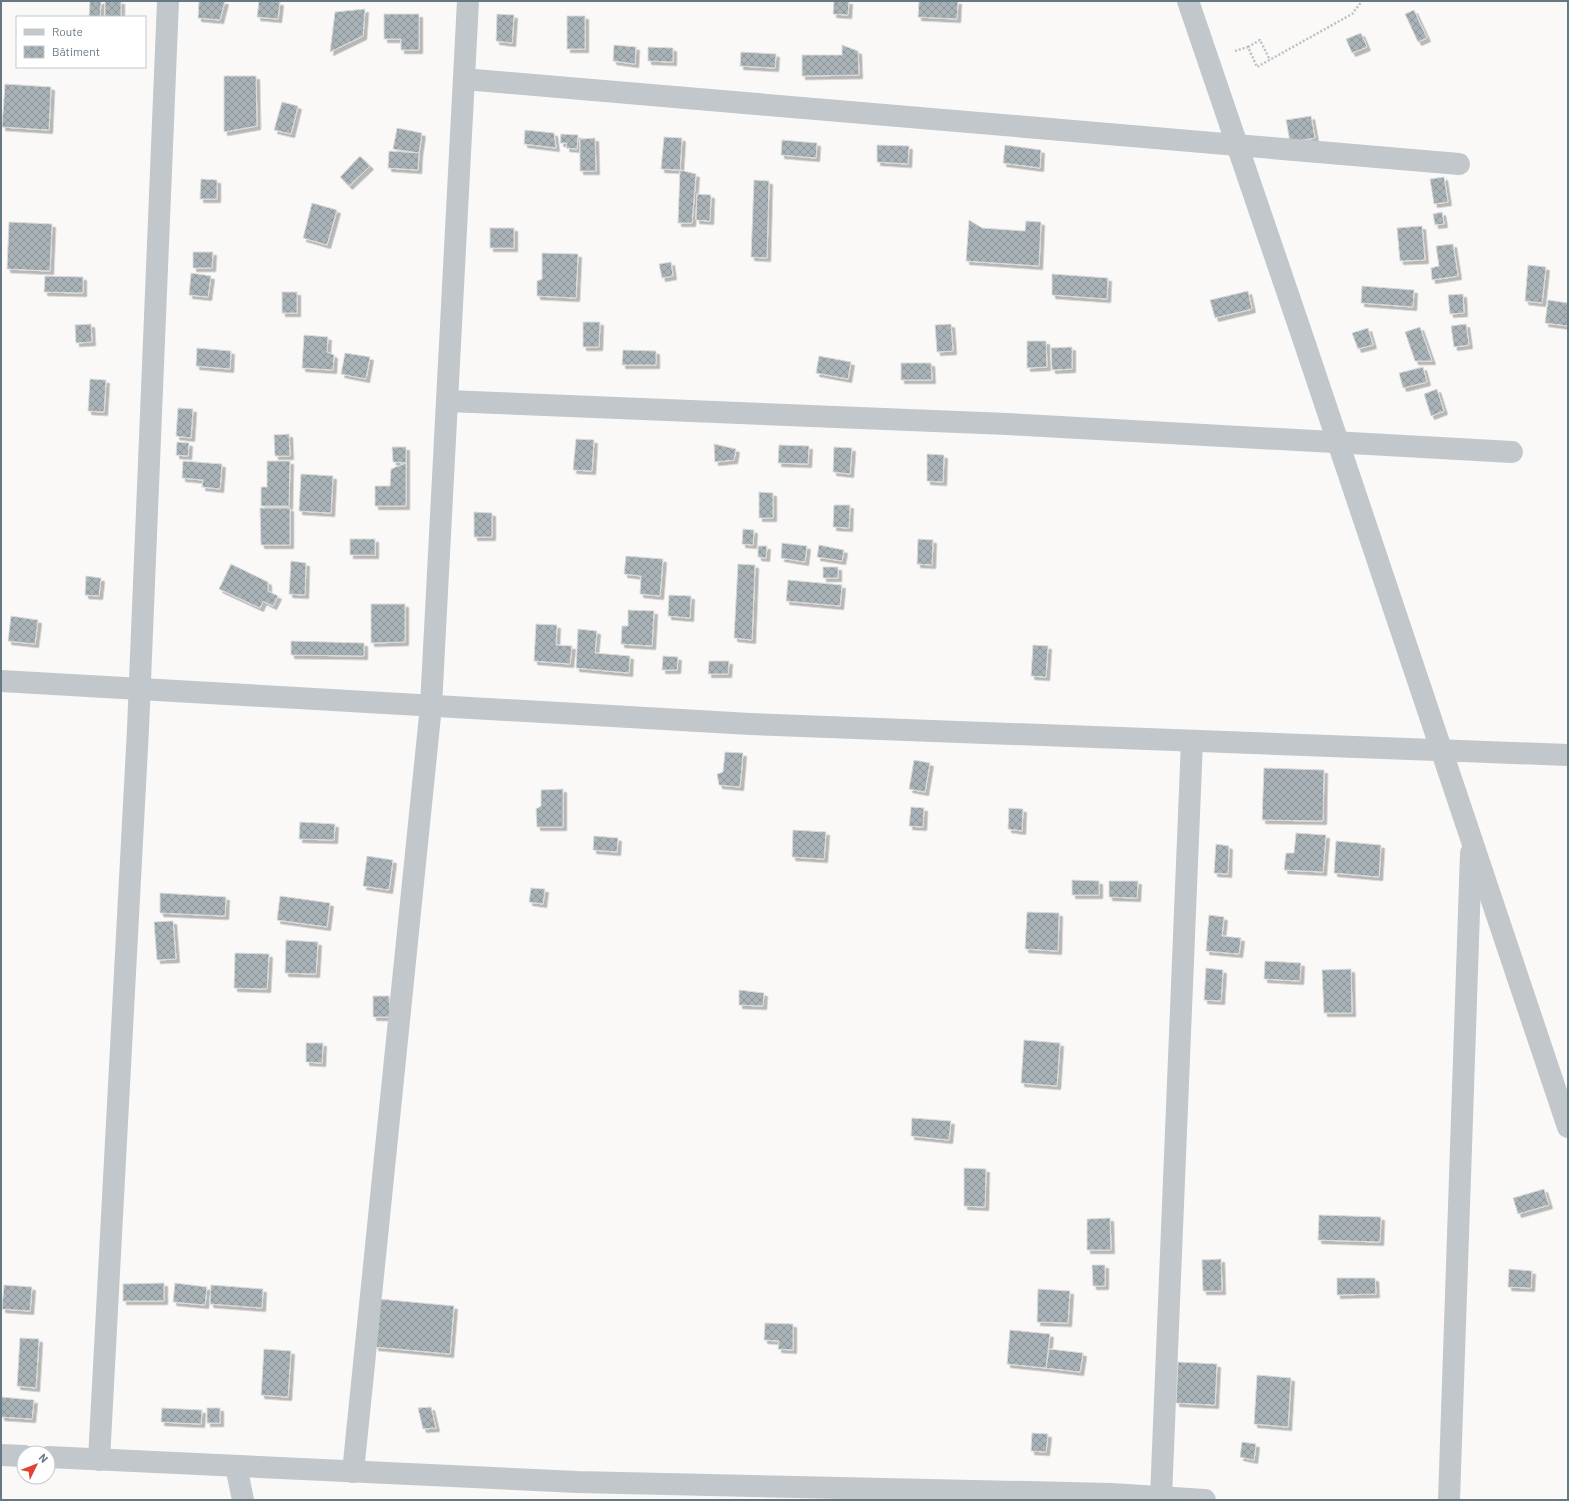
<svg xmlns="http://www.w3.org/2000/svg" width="1569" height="1501" viewBox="0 0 1569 1501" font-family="Barlow,sans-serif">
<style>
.building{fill:url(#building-cross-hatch);stroke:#dcdbda;filter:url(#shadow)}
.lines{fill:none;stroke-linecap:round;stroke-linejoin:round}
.path{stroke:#bbc0c2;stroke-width:2.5;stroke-dasharray:2 2;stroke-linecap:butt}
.minor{stroke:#c1c7ca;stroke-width:22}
</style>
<defs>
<pattern id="building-cross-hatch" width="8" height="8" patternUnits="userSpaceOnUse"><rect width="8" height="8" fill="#a8b2b7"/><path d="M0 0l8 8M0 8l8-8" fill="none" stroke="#8c969a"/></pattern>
<filter id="shadow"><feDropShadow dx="3.5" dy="3.5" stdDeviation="0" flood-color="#0004"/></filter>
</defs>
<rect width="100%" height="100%" fill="#faf9f8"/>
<!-- building -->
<g class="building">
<path d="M90,1H101L100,17H89Z"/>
<rect x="105" y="1" width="16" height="16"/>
<path d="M199,1H225L220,20L198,18Z"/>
<path d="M259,1L280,2L278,19L257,17Z"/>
<path d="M834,1H849L848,15L833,14Z"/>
<path d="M919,1H958L957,19L918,17Z"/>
<path d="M365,9L363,36L330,52L335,12Z"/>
<path d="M1414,10L1427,38L1418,42L1405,14Z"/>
<path d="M384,14H419V50H401V39H384Z"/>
<path d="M497,14L514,15L512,43L496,41Z"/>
<rect x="567" y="16" width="18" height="33"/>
<path d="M1361,33L1367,47L1352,53L1346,39Z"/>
<path d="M614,45L636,47L635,64L613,61Z"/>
<path d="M842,45L858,51L859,75L802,76V55H842Z"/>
<path d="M648,47L673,48V62L648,61Z"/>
<path d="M741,52L776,54L775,68L740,66Z"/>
<path d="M224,76H256L257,126L224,132Z"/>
<path d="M5,84L51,87L49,130L2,127Z"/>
<path d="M282,102L298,106L291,134L274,130Z"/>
<path d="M1311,116L1315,138L1290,142L1286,120Z"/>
<path d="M397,128L422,133L419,153L393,149Z"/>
<path d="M525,130L554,133L556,148L524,144Z"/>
<path d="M561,134L578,135L577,149L566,148L567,143H560Z"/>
<path d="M664,137L682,138L680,170L661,169Z"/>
<path d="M595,138L596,171H580V139Z"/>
<path d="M782,140L817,143L816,158L781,155Z"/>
<path d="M877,145L909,146L908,164L877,162Z"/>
<path d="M1005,145L1041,150L1040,168L1003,163Z"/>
<path d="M389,151L419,153L418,170L388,168Z"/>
<path d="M360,156L370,166L349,186L340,177Z"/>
<path d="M680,170L696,174L692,223H678Z"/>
<path d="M1444,177L1448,202L1434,204L1430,179Z"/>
<path d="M201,179L217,180V199H200Z"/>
<path d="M754,180L769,181L767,258L751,257Z"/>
<path d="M697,194L711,195L710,221L696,220Z"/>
<path d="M312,203L337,210L327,245L303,238Z"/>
<path d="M1442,212L1444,224L1435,225L1433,214Z"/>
<path d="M969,220L982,228L1025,231L1026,221L1041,222L1039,266L966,261Z"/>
<path d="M9,222L52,224L50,271L7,269Z"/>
<path d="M1422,226L1425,260L1400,261L1397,228Z"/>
<rect x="490" y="228" width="24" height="20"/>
<path d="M1453,244L1458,276L1432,280L1431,268L1439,266L1436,246Z"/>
<path d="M193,252H213L212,268H193Z"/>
<path d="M542,253L578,254L576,298L537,296V281L542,279Z"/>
<path d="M671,262L673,276L662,278L659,264Z"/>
<path d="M1528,265L1546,267L1542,303L1525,301Z"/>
<path d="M191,273L211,276L208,297L189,295Z"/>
<path d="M1052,274L1108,278L1107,299L1052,295Z"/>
<path d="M45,276L83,277V293L44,292Z"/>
<path d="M1362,286L1414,290L1413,307L1361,303Z"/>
<path d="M1248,291L1252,309L1215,318L1210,300Z"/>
<rect x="282" y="292" width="15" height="21"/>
<path d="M1463,294L1464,313L1450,314L1448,295Z"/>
<path d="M1548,300L1568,303V326L1545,323Z"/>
<path d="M583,322H600L599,347H583Z"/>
<path d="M91,324L92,342L76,343L75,325Z"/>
<path d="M951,324L953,351L937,352L935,325Z"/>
<path d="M1466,324L1469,345L1454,347L1451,326Z"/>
<path d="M1420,327L1432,361H1415L1405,332Z"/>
<path d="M1368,328L1373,345L1358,349L1352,333Z"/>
<path d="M304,335L328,337L327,352L334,355L333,370L302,368Z"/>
<path d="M1027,341H1046L1047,367L1027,368Z"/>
<path d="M1072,347V369L1052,370L1051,348Z"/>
<path d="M197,348L231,351L230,369L196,366Z"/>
<path d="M623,350L656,351V365H622Z"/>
<path d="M345,353L370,357L366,379L341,374Z"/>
<path d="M819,356L851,362L848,379L816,373Z"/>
<path d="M901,363H931L932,380H901Z"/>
<path d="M1423,367L1427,382L1403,388L1399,373Z"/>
<path d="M90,379L106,380L104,412L88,411Z"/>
<path d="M1437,389L1444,411L1431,416L1424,394Z"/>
<path d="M178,408L193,409L191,438L176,436Z"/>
<path d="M289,434L290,456H275L274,435Z"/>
<path d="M576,439L594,440L592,471L573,470Z"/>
<path d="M177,442L189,443L188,456L176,455Z"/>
<path d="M714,444L736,449L734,460L715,462Z"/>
<path d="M779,445L809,446L808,464L778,463Z"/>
<path d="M392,447H406V463L393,462Z"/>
<path d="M834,447L852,448L850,474L833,472Z"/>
<path d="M927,454L944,455L943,482L927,481Z"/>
<path d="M183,461L222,464L220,489L202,487L203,480L182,478Z"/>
<path d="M267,461H290L289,506H261V487H267Z"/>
<path d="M406,463V506H375V486H390L391,469Z"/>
<path d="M301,474L333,476L331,513L299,511Z"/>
<path d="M759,492L773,493V518H759Z"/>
<path d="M834,505H850L849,528L833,527Z"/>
<path d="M260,508H290V545H261Z"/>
<path d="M474,512L492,513V537H474Z"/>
<path d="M743,529L754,530L753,545L742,544Z"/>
<rect x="350" y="539" width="25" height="16"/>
<path d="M918,539L933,540L932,565L917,564Z"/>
<path d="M782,543L807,546L805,562L781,558Z"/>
<path d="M819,545L844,550L842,561L817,557Z"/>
<path d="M758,546H767L766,558L758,557Z"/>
<path d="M626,556L663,559L660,596L640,594L641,576L624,574Z"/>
<path d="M291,561L306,563L305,595L289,594Z"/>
<path d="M231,564L268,582V591L278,596L273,606L263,601L260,608L219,589Z"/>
<path d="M738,564L755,565L752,640L734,638Z"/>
<rect x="823" y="567" width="15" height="11"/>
<path d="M86,576L101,578L99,596L85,595Z"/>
<path d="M788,580L842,585L840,606L786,601Z"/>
<path d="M669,595L691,596L690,618L668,616Z"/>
<path d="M371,604H405V642L371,643Z"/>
<path d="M628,610L654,611L652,646L621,644L622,626H628Z"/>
<path d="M11,616L38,620L35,644L8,641Z"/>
<path d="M536,624L557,625L556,645L572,646L570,664L534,661Z"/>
<path d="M578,629L597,631L595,653L630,656L629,673L576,668Z"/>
<path d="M291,641L364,643V656L291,655Z"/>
<path d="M1033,645L1048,646L1046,677L1031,676Z"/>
<path d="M663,656L678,657L677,670H662Z"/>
<path d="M709,661H729L728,674H708Z"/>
<path d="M725,752L743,753L740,787L719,785L717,774L723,772Z"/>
<path d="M914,760L930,763L925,792L909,789Z"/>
<path d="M1264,768L1324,770L1323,821L1262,820Z"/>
<path d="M563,789V827H537L536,809L541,806V790Z"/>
<path d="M911,807L924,808L923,827L909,826Z"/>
<path d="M1009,808L1023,809L1022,831L1008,829Z"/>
<path d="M300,822L335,824L334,840L299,839Z"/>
<path d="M793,830L826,832L824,859L792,857Z"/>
<path d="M1296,833L1326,835L1323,872L1284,870L1286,853H1294Z"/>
<path d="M594,836L618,838L617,852L593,850Z"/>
<path d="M1336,841L1381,845L1379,877L1334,873Z"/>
<path d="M1216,844L1229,846L1228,874L1214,873Z"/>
<path d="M367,856L393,860L389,890L363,886Z"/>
<path d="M1072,880L1099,881V895H1072Z"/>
<path d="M1109,881H1138L1137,898L1109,897Z"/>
<path d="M531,888L545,889L543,904L529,902Z"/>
<path d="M160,893L226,897L225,916L160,913Z"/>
<path d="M280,896L330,903L327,927L277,920Z"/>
<path d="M1027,912L1059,913L1058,951L1025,949Z"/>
<path d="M1209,915L1224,917L1222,936L1241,938L1239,954L1206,951Z"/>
<path d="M173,921L176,959L157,960L154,922Z"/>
<path d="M286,940L318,942L316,974L285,973Z"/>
<path d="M235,953L269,954L267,989L234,988Z"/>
<path d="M1265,961L1301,963L1300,981L1264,979Z"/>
<path d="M1206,968L1223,970L1221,1001L1204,1000Z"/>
<path d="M1351,969L1352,1013H1324L1322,970Z"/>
<path d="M739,990L764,993L763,1006L739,1005Z"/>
<path d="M373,996H389L390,1017H373Z"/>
<path d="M1024,1040L1060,1043L1057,1086L1021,1083Z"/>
<path d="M306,1043H323L322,1063L306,1062Z"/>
<path d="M912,1118L951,1121L949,1140L911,1136Z"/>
<path d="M964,1168L986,1169L985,1207L964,1206Z"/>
<path d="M1544,1189L1549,1205L1518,1214L1513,1198Z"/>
<path d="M1319,1215L1381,1217L1380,1242L1318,1240Z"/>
<path d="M1110,1218L1111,1250H1087V1219Z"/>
<path d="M1221,1259L1222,1291H1203L1202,1260Z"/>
<path d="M1092,1265H1105V1286H1093Z"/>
<path d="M1509,1269L1532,1271L1531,1288L1508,1287Z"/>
<path d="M1337,1278H1375L1376,1294L1337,1295Z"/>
<path d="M164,1283V1301H123V1284Z"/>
<path d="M175,1283L207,1287L205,1305L173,1302Z"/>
<path d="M4,1285L32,1287L30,1311L2,1309Z"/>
<path d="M211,1285L263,1289L262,1308L210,1304Z"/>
<path d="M1038,1289L1070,1291L1068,1323L1037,1322Z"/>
<path d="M379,1299L454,1306L450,1354L375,1347Z"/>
<path d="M765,1323L793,1324V1350L778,1349L779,1341L764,1340Z"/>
<path d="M1010,1330L1050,1334L1046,1368L1007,1364Z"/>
<path d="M20,1338L39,1339L36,1388L17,1386Z"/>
<path d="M264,1349L291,1351L288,1397L261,1395Z"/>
<path d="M1049,1349L1083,1353L1080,1372L1046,1368Z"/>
<path d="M1178,1362L1217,1364L1215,1405L1176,1403Z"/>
<path d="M1257,1375L1291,1378L1288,1427L1254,1424Z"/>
<path d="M1,1397L34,1400L32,1419L1,1417Z"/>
<path d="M431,1407L436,1428L423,1429L418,1408Z"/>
<path d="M162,1408L202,1410L201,1424L161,1422Z"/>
<rect x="207" y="1408" width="13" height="15"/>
<path d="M1032,1433L1048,1434L1046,1452L1031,1451Z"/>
<path d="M1242,1442L1256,1444L1254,1460L1240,1457Z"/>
</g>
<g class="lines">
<!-- path -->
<g class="path">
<path d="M1248,47L1260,40L1270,60"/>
<path d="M1235,51L1248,47L1257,67L1352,14L1362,1"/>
</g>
<!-- minor -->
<g class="minor">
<path d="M1188,1L1304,341L1568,1127"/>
<path d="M464,79L1459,164"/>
<path d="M447,401L1007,424L1512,452"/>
<path d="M1,681L750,724L1568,755"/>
<path d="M1,1455L24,1456"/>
<path d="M48,1457L577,1482L1111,1494L1205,1500"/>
<path d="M99,1460L138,729L168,1"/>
<path d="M236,1466L243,1500"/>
<path d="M353,1472L431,706L468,1"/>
<path d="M1161,1497L1192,741"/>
<path d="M1449,1500L1471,853"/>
</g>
</g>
<!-- border -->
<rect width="1569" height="1501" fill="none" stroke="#657982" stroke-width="4"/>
<!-- legend -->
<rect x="16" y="16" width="130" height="52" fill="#ffffff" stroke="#c1c9cd"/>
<rect x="24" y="29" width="20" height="6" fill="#c1c7ca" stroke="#c1c9cd"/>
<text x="52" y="36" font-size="12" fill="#657982">Route</text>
<rect x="24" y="46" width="20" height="12" fill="url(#building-cross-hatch)" stroke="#c1c9cd"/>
<text x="52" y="56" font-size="12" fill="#657982">Bâtiment</text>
<!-- north arrow -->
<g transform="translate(36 1465) rotate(47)"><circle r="19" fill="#ffffff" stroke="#c1c9cd"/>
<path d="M0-3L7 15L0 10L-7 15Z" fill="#e2422f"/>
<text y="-6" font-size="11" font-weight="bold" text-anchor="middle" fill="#657982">N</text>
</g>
</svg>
